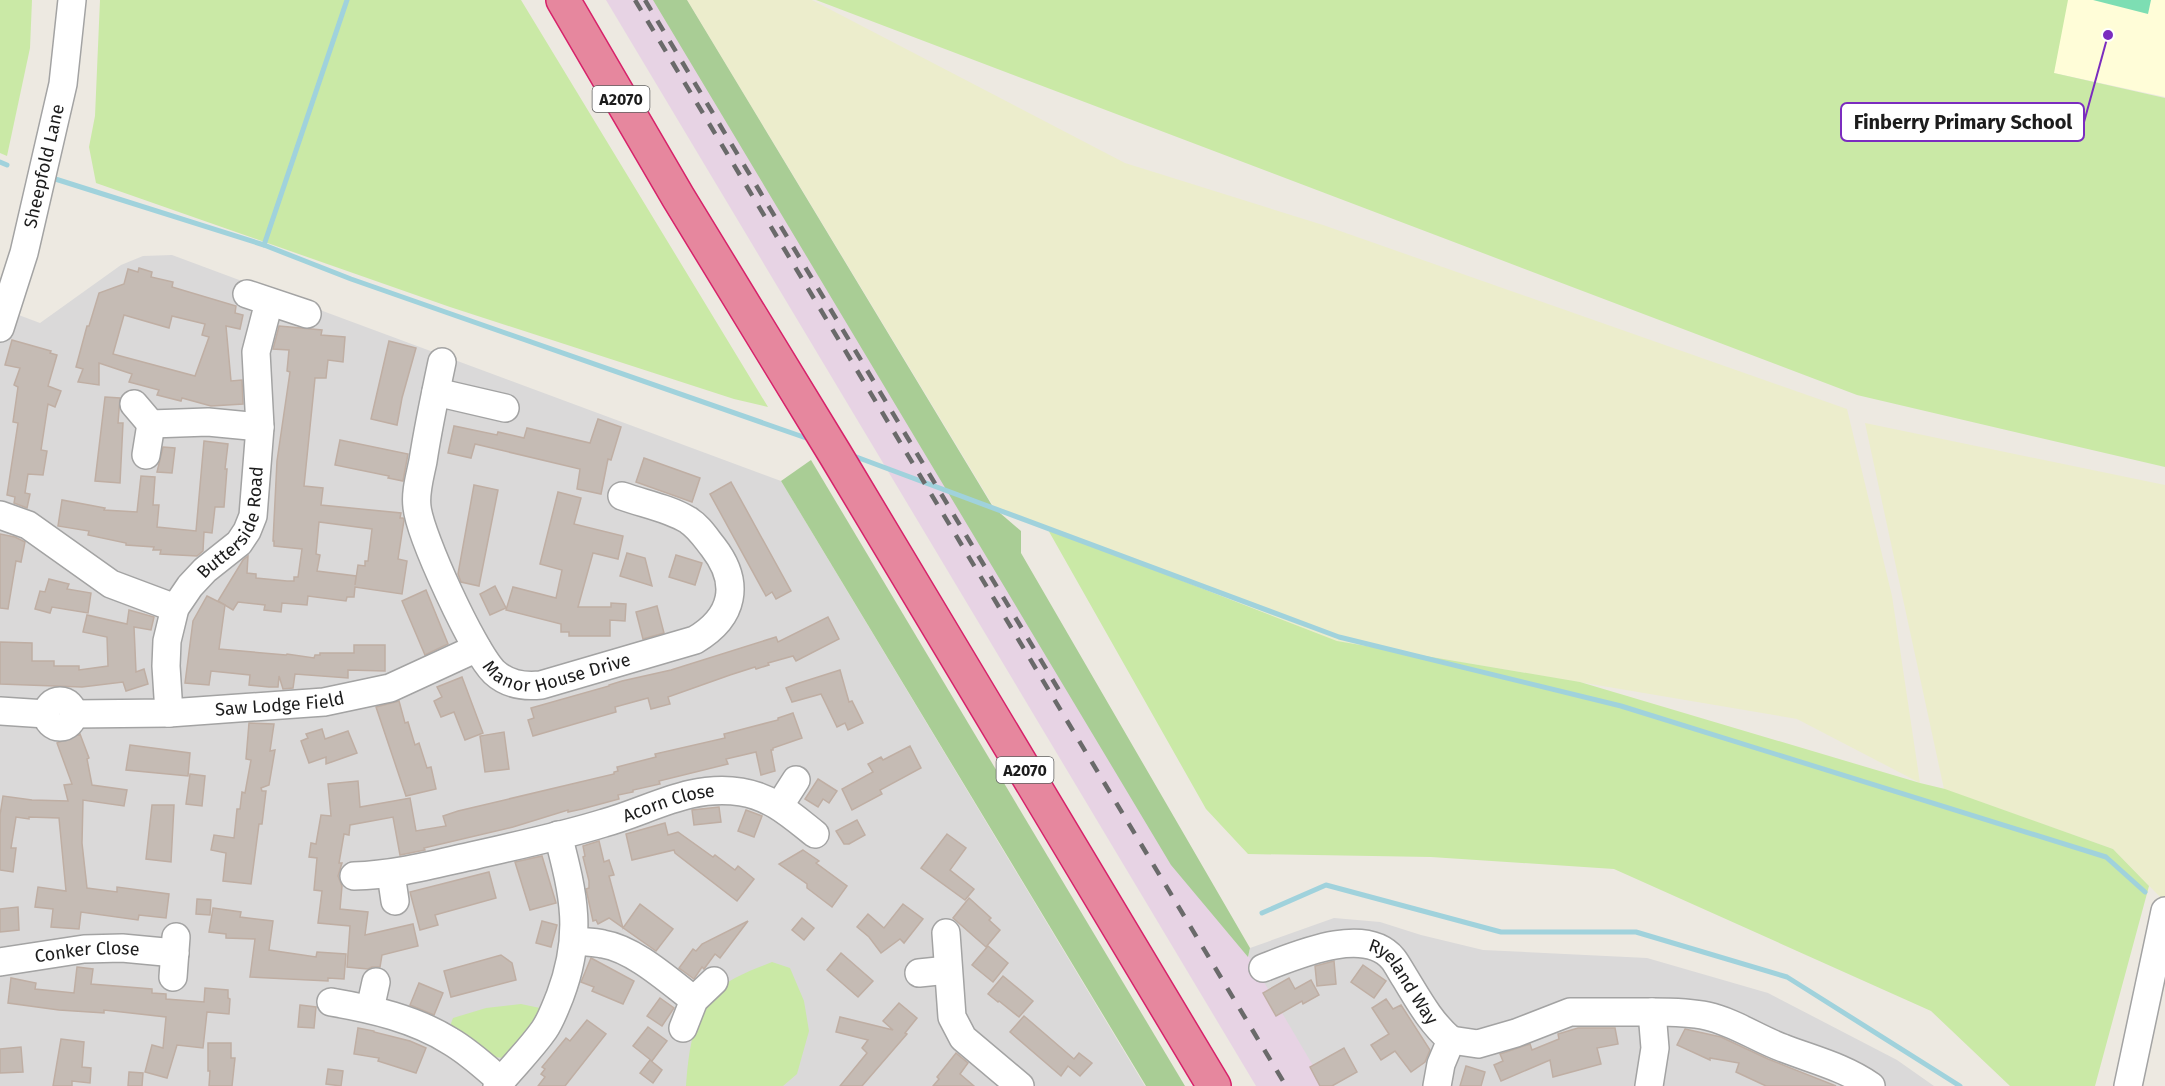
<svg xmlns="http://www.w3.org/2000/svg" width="2165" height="1086" viewBox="0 0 2165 1086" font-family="'Fira Sans',sans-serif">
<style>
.residential{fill:#dad9d9}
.industrial{fill:#e7d3e4}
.education{fill:#fffdd8}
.farmland{fill:#ecedcc}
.grass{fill:#cae9a6}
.forest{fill:#a9cd95}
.pitch{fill:#7ddeb3}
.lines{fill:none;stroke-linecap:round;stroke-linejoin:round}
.stream{stroke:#a0d2dc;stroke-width:5}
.building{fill:#c5bbb4;stroke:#bfaea3;stroke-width:1.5;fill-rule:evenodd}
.minor-casing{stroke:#a3a3a3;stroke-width:30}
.highway-casing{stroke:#d7226a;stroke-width:36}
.minor{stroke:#fff;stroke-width:27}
.highway{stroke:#e6879e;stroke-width:33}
.rail{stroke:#6a6a6a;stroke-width:4.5;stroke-dasharray:12 12;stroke-linecap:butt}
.labels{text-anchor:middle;stroke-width:6;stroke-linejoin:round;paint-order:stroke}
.shield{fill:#fff;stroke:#606060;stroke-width:1.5}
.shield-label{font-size:16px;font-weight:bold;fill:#1c1c1c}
.street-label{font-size:18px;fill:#1c1c1c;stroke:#fff}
.leader{fill:none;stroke:#7b2cbf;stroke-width:2}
.callout-dot{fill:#7b2cbf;stroke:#fff;stroke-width:2}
.callout{fill:#fff;stroke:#7b2cbf;stroke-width:2}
.callout-label{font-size:20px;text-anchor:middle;font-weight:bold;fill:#1c1c1c}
</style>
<rect width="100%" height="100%" fill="#ede9e1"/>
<!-- residential -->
<g class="residential">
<path d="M172,255L781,481L1145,1086H0V308L40,323L121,265L143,256Z"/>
<path d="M1334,918L1380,922L1421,935L1483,950L1647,958L1768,993L1897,1060L1934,1086H1323L1248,957L1250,948Z"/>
</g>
<!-- industrial -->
<path class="industrial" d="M606,0H687L1325,1086H1256Z"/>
<!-- education -->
<path class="education" d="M2058,0H2165V97L2054,73Z"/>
<!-- farmland -->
<g class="farmland">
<path d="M687,0H812L1125,163L1323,225L1847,409L1892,596L1920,783L1797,719L1337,641L994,507Z"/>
<path d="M1865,423L2165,485V902L2113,849L1944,789Z"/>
</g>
<!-- grass -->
<g class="grass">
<path d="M0,0H32L30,48L7,156L0,153Z"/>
<path d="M100,0H521L768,407L734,399L450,307L96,183L89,147L95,116Z"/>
<path d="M816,0H2068L2054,73L2165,98V467L1857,395Z"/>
<path d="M1047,528L1337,641L1580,682L1920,783L1945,789L2113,849L2149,886L2095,1086H2010L1931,1011L1614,869L1431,857L1248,854L1206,809Z"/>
<path d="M772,962L790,968L804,1001L809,1031L797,1074L783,1086H686C688,1057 692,1020 711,997C725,979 752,970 772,962Z"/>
<path d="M521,1004L540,1008L531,1026L504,1058L493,1057L450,1026L453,1018L486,1008Z"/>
</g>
<!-- forest -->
<g class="forest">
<path d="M653,0H687L993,507L1021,531V553L1250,948L1248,957L1171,865Z"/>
<path d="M811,460L1185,1086H1146L781,481Z"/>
</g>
<!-- pitch -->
<path class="pitch" d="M2093,0H2151L2148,14Z"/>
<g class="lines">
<!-- stream -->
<g class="stream">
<path d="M0,162L7,165"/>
<path d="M49,177L264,245L351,279L812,440"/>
<path d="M264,245L347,0"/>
<path d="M851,455L1339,637L1621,706L2106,857L2145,892"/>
<path d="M1262,913L1326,885L1501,932H1636L1787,977L1960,1086"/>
</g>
</g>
<!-- building -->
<g class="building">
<path d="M139,268L152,272L151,277L173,282L172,287L236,306L235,313L243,315L240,329L226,326L231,381L242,380L243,404L211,406L182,398L181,401L157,395L159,390L129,382L132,374L99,363V385L78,382L83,369L76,367L87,326H89L99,293L124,284L128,269L138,272ZM124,315L169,328L172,316L205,324L202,335L209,337L195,376L113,354Z"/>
<path d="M279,326L322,330L321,335L345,337L343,362L328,360L326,378H315L304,486L323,488L321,505L401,513L400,518H403L404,520L398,559L407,561L402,594L355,587L354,597H347L346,601L308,596L307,605L282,603L281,612L264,610L265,605L238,602L233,610L218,601L243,560L248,556L247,573L256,574V578L287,581H294V577H298L302,549L274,546V541H273L277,461L290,372L287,371L289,350L273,349ZM319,522L372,529L368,561H365V566L358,565L355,585L356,576L317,571L320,555L316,554Z"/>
<path d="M12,340L51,351L50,353L57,355L48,386L61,391L55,407L48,404L41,450L47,451L43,475L28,474L25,493L30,494L27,508L14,503L15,497L7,495L18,423L13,422L18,387L14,385L20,368L5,365Z"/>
<path d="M389,341L416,348L402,398L397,425L371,419Z"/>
<path d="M105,397L120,398L118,423H123L120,483L95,481Z"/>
<path d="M598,419L621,427L611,460L608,459L601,494L577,489L580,469L475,444L471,458L448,453L454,426L497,435L498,432L524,438L527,428L590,443Z"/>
<path d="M340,440L408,454L403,481L388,478L389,476L335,465Z"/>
<path d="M204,441L228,444L225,469H227L224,507H215L212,533L204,532L203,551L197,556L160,554L161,550H153L154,547L126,545V543L88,535L89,531L58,526L62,500L105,508L104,510L137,512L141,476L155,477L153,505H159L157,527L196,531Z"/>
<path d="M163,447L175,448L172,473L157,472Z"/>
<path d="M644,458L700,478L692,502L636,482Z"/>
<path d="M731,482L791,591L776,599L772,592L766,596L710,494Z"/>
<path d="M474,485L498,490L479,586L461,582L458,574Z"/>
<path d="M558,492L581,498L574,524L623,536L618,559L593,553L578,607H611V603L626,604L625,621L610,620V636H569V632H561V624L506,610L513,587L556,598L562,570L540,564Z"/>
<path d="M0,534L15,537L25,542L21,562L16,561L8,609L0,608Z"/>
<path d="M627,553L645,558L652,586L620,576Z"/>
<path d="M676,555L702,563L695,585L669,577Z"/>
<path d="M49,579L69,584L67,589L91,593L88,613L52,607L50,613L35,609L40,591L45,592Z"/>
<path d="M495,586L506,608L490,615L480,594Z"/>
<path d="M426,590L448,644L425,655L402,601Z"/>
<path d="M207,596L225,605L219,649L286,655L287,654L314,658L315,655H320V653H354V645H385V671L348,670V678L295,674L293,688L283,689L279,676L278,687H269L249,685L250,675L211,671L209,685L185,683L193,621Z"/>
<path d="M657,606L664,633L643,639L636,612Z"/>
<path d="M129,610L154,617L151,630L134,627L136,672L144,669L148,684L126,691L123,682L82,687L0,684V642L32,643V661H54V666H79V670L108,666L107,637L83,632L87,615L127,624Z"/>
<path d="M828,617L839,639L796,661L793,656L768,663L769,665L756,669L755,667L730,675L668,697L670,704L651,709L648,698L615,707L616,712L533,736L528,720L534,718L531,708L609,686V685L622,681L671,670L776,637L778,642Z"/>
<path d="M840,670L849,702L852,701L863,723L848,730L845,723L837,727L821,694L792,702L786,688L796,684Z"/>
<path d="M462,677L483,733L465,740L454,712L441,717L434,701L442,697L437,687Z"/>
<path d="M399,701L405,723L408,722L415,745L419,743L427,768L431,767L436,789L406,796L376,707Z"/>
<path d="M793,713L802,738L773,748V750H771L775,771L761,775L756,752L726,759L728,764L659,781L660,784L633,790V792L618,795L619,799L582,809L568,812V810L513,827L424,848L425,850L400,855L393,817L350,825L349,835L344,834L339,863H342L338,876L342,886L340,909L368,912L365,935L413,924L418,946L382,955L380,967H372L368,969L347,967L350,926L318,923L322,891L314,890L317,858L309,857L311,843L316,844L321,815L331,816L328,784L358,781L360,807L410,798L416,831L446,826L443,816L458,811L614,774V772L618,771L617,767L656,757L655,754L725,738L724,734L778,720V718Z"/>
<path d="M249,723L274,724L270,751L275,750L269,785L261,788L262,791H266L262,824H259L251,884L223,881L226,853L211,850L214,835L234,838L237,809H240L242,792L245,793L251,760L246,759Z"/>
<path d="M322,729L325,739L348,731L357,753L326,764V757L309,763L301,741L308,738L306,734Z"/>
<path d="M504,732L509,769L485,772L480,736Z"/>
<path d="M80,734L89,758L87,759L92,785L127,790L124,806L83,800L82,843L87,888L117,892V887L169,894L166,918L139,915L138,920L81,912L79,929L51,927L53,909L35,907L38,887L66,891L59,818L29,817V819L16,817L11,848H16L13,872L0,870V815L3,796L32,800L68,801L64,785L72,784L57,743Z"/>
<path d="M130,745L190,753L188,776L126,770Z"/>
<path d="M910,746L921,768L880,790L882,794L852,810L842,789L873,772L868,764L881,757L883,760Z"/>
<path d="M190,774L205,776L202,806L186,804Z"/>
<path d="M818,779L837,791L829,803L823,799L818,807L805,799Z"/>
<path d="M152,805H174L171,862L146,859Z"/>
<path d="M719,807L721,822L694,825L692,810Z"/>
<path d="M746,810L762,816L754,837L738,831Z"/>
<path d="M857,820L865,835L849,844H844L836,831Z"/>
<path d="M665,823L668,835L678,832L713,857L715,855L735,870L738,866L754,879L737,901L675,853L674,850L632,860L626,834Z"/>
<path d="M947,834L966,848L950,870L974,889L965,900L921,868Z"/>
<path d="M599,841L604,862L609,860L614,875L609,876L623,928L640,904L673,929L656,951L609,918L598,924L596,920L593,921L586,889L589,888V881L583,857L585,856L583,846Z"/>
<path d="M803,850L819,861L816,863L847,886L832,907L807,888V884L779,864Z"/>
<path d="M542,856L556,903L530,910L515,862Z"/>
<path d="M489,872L496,898L435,915L438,925L420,930L410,892Z"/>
<path d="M969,898L991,918L989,920L1000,930L986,947L953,918Z"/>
<path d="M197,899L211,900L210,915L196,914Z"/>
<path d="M903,904L923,919L904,943L900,939L881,953L869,937L857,927L868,914L884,928Z"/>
<path d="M18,907L19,930L0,932V909Z"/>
<path d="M213,908L241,912L240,917L273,921L269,950L316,957L317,952L346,954L344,979L328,978V981L250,977L255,939L226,938V934L209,932Z"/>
<path d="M802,918L814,928L804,940L792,930Z"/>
<path d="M542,921L557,925L551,947L536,943Z"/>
<path d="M748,921L720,958L715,954L704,969L702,967L694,979L679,968L693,949L696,951L702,944Z"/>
<path d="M988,946L1008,963L993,982L972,965Z"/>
<path d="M841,953L873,981L858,997L827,970Z"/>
<path d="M501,955L512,963L516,980L451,997L444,971Z"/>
<path d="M591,958L634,981L623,1004L592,991L594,987L581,982Z"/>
<path d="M1334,961L1336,984L1317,986L1315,966Z"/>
<path d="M1363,965L1386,981L1374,998L1351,982Z"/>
<path d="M77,967L93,969L91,984L152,989V993L166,994V999L204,1002L205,988L228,990V998L230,999L229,1014L207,1012L203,1048L177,1045L167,1078L145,1072L152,1045L163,1048L166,1017L104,1010V1013L59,1010L8,1003L11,978L36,983L35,989L74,993Z"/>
<path d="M1003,976L1033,1001L1019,1017L999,1001L998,1002L988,994Z"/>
<path d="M1289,978L1295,989L1311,980L1319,995L1303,1004L1302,1001L1276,1016L1263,993Z"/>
<path d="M419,983L443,993L434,1015L410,1005Z"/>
<path d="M660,998L674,1008L662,1026L647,1016Z"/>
<path d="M1386,999L1393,1009L1401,1005L1430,1050L1425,1062L1411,1072L1395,1051L1381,1060L1371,1045L1389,1034L1372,1008Z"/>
<path d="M899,1003L917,1018L905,1033L907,1034L862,1086H840L867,1053L862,1048L868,1040L836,1032L840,1017L893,1030L883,1021Z"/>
<path d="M300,1005L316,1007L314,1028L298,1027Z"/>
<path d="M1024,1016L1074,1059L1079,1053L1092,1063L1080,1076L1068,1066L1061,1076L1010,1032Z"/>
<path d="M587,1020L606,1034L565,1086H538L545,1077L541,1074L545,1069L542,1067L566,1038L570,1041Z"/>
<path d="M648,1027L667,1041L652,1061L633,1046Z"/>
<path d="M358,1028L374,1031V1032L410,1041L426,1048L416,1073L378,1061L379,1058L354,1054Z"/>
<path d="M1578,1028H1615L1618,1044L1597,1048L1601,1064L1553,1077L1550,1060L1501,1081L1494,1065L1503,1061L1500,1054L1530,1044L1532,1050L1559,1039L1558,1034Z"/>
<path d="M1685,1029L1721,1037L1768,1059L1836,1086H1766L1736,1072L1739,1063L1710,1058V1060L1677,1045Z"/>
<path d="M61,1039L84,1042L82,1067L91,1068L90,1083L72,1081V1086H53Z"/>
<path d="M208,1043H231V1058H235L232,1086H209L210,1071H208Z"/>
<path d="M21,1047L23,1072L0,1073V1049Z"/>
<path d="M1344,1048L1357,1072L1332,1086H1320L1310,1067Z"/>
<path d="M956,1053L968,1063L960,1074L974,1086H933L939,1079L937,1077Z"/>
<path d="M650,1060L662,1070L653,1083L640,1073Z"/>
<path d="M1466,1066L1485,1072L1481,1086H1460Z"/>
<path d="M328,1069L343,1071L341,1086L326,1084Z"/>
<path d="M129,1072L143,1073L142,1086H128Z"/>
</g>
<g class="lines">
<defs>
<g id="minor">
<path d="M247,294L307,314"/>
<path id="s1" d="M0,328L24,253L63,84L72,0"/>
<path id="s2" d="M442,362C435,395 428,428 423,461C420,476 415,492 417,507C420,536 473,651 494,672C507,684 524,687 541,685L695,640C734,617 741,583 713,547C705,537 699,527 688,520C668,508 644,504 622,496"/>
<path d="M436,392L505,408"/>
<path d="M134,404L151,424L208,422L260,427"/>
<path d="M146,455L151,424"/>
<path d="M0,515L28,525L111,584L175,608"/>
<circle cx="60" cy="714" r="13"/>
<path d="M0,711L46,714"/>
<path id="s3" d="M169,713L166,666L167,641L175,608L190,586L205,570L239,543L247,531L253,516L260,427L256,352L269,302"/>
<path id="s4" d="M73,714L169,713L324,702L390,688L477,648"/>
<path d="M780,805L796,780"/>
<path d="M391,874L395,901"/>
<path id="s5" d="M354,876C396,875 435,864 476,855C519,845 562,836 604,823C651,810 690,784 741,792C772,797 791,815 815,834"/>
<path d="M946,933L952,1017L963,1038L1020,1086"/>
<path d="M575,941C584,942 594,942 603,944C634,949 669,981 694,1000"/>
<path id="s6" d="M0,962L84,949L122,948L175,953"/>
<path id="s7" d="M1263,968C1297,955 1365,925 1393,959C1397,964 1401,972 1405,978C1419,1001 1431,1023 1451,1040L1441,1064L1437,1086"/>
<path d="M919,973L948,970"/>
<path d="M173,977L176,937"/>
<path d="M331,1002C372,1009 415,1019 450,1041C469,1052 485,1067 501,1081"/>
<path d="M370,1009L376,982"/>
<path d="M1652,1012C1670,1012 1689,1012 1707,1016C1734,1022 1758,1039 1783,1048C1814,1060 1844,1067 1871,1086"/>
<path d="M683,1028L694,1000L714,981"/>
<path d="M1451,1040L1478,1044L1516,1033L1570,1012H1652L1655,1048L1649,1086"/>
<path d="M497,1086C512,1067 530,1050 544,1030C551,1020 555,1008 560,996C583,935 574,896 558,835"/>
<path d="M2128,1086L2165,911"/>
</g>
<path id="highway" d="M563,0L678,197L835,454L1214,1086"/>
</defs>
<!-- minor casing -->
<use href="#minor" class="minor-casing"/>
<!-- highway casing -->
<use href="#highway" class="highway-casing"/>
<!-- minor -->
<use href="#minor" class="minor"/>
<!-- highway -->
<use href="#highway" class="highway"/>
<!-- rail -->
<g class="rail">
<path d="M635,0L1286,1086"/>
<path d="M645,0L1063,697"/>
</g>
</g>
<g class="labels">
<!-- shield labels -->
<g class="shield">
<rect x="592.5" y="86" width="57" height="26" rx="4.5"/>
<rect x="996.5" y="757" width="57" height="26" rx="4.5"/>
</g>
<g class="shield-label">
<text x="621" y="105">A2070</text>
<text x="1025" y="776">A2070</text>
</g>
<!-- street labels -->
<g class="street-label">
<text dy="6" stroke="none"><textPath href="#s1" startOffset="168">Sheepfold Lane</textPath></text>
<text dy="6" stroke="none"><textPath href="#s3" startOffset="213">Butterside Road</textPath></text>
<text dy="6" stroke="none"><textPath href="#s2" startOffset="396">Manor House Drive</textPath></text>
<text dy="6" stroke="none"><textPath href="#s4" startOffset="207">Saw Lodge Field</textPath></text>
<text dy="6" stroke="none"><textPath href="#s5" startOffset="324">Acorn Close</textPath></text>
<text dy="6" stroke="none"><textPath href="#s6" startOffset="88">Conker Close</textPath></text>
<text dy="6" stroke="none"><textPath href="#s7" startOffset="162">Ryeland Way</textPath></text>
</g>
</g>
<!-- callouts -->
<path class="leader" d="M2108 35L2084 122"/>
<circle class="callout-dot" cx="2108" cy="35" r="6"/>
<rect class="callout" x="1841" y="103" width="243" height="38" rx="6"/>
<g class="callout-label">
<text x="1963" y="129">Finberry Primary School</text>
</g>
</svg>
